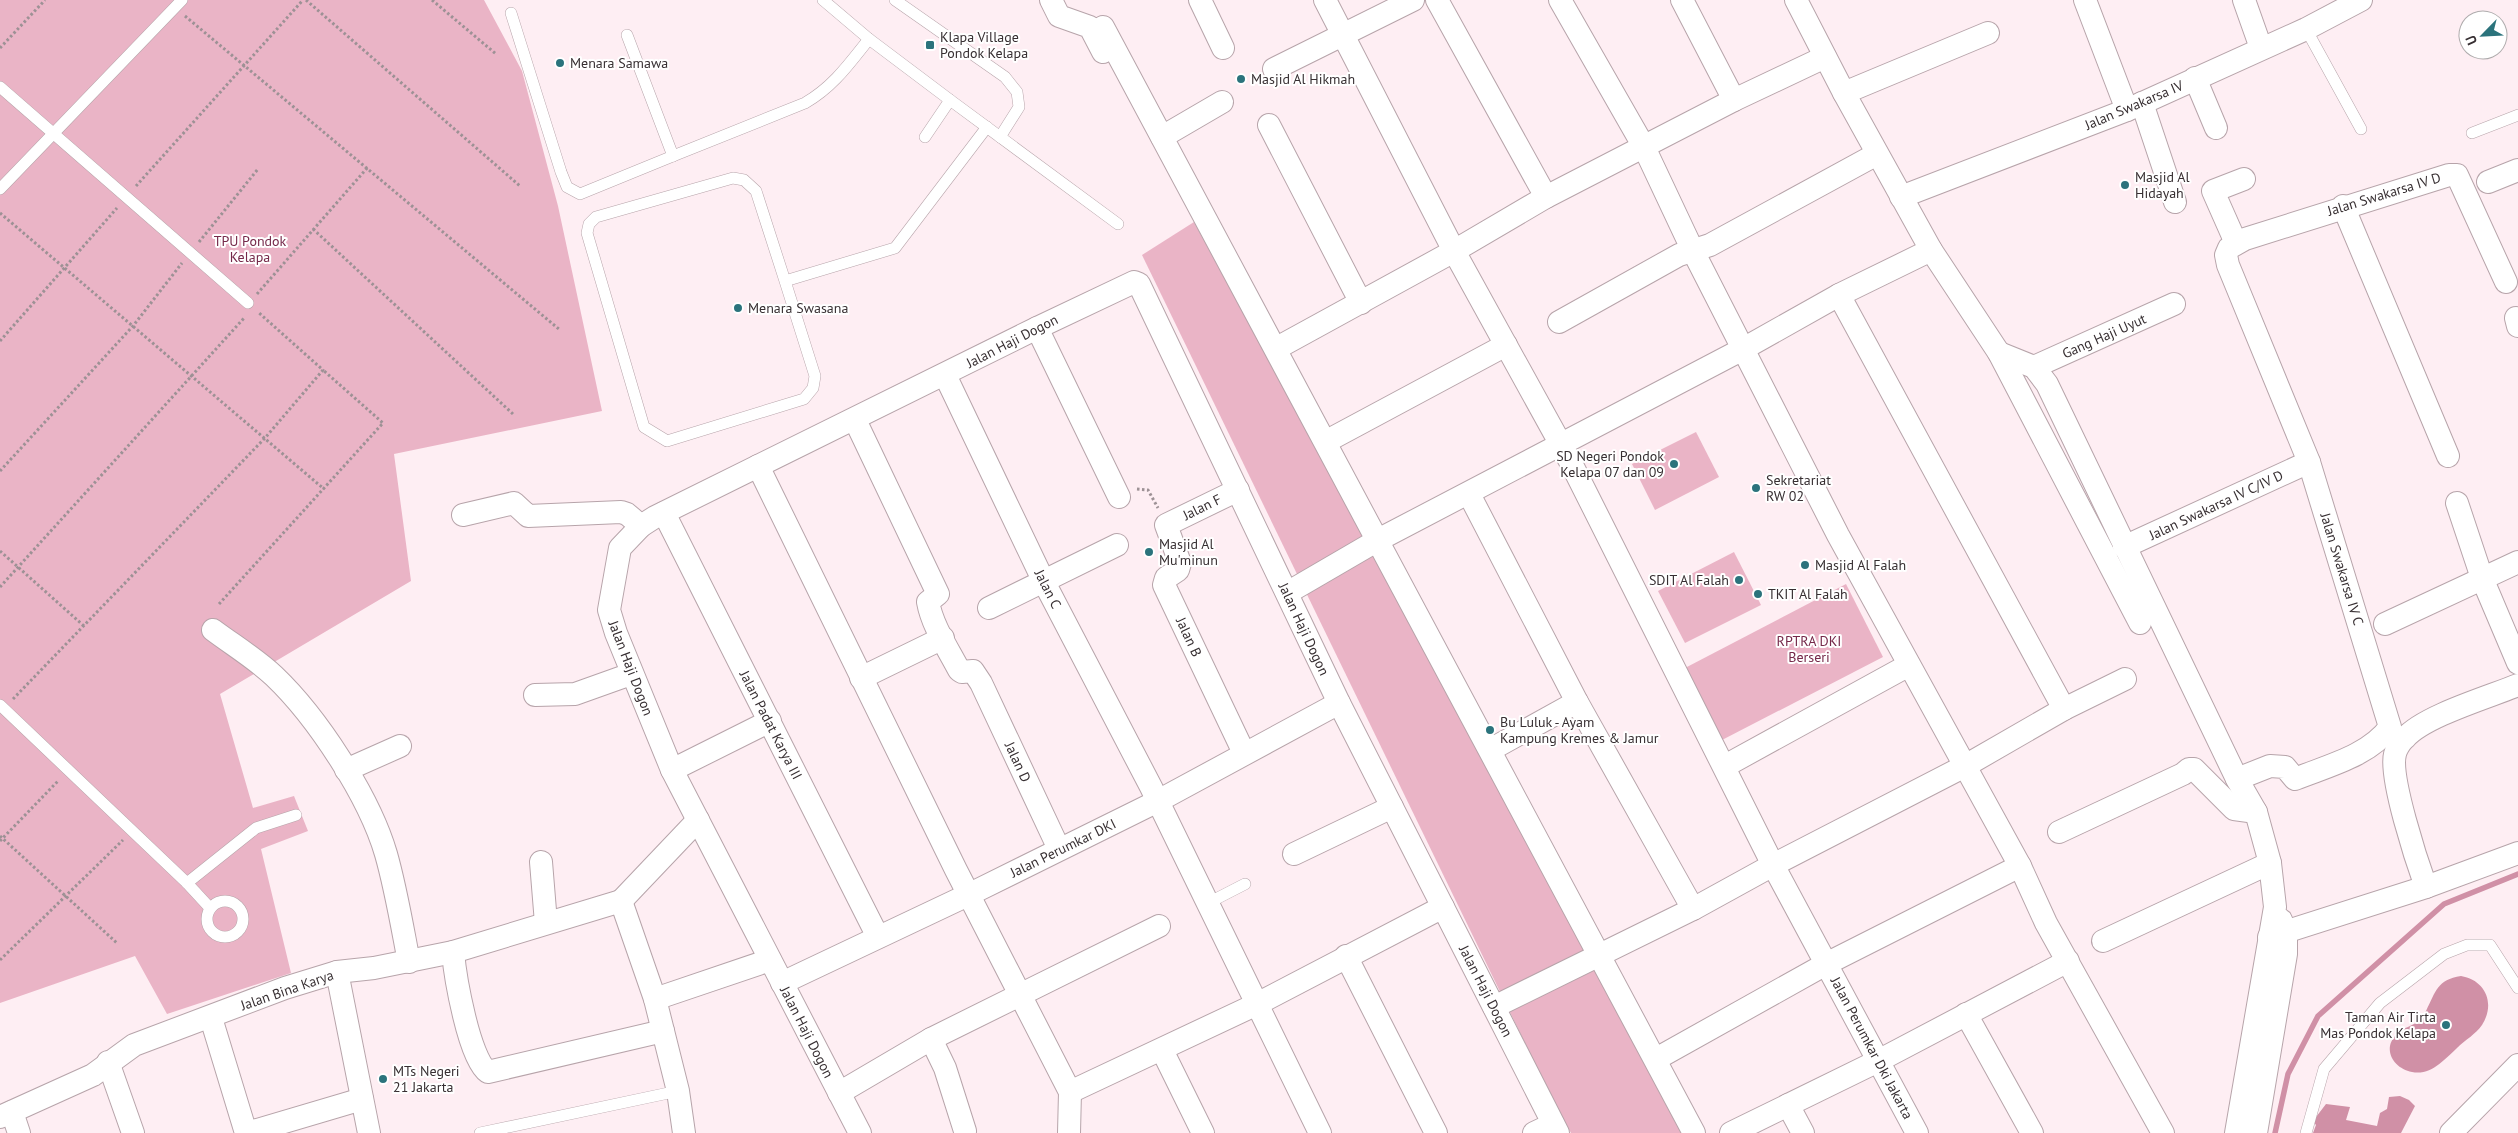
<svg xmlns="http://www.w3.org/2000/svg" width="2518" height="1133" viewBox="0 0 2518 1133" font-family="'PT Sans',sans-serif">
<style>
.green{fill:#eab4c6}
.water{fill:#d090a6}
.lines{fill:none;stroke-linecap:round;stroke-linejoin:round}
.stream{stroke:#d090a6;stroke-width:5.5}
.service-casing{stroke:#b7a4aa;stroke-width:12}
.minor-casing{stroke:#b7a4aa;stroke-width:24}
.path{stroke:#9d9195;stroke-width:3;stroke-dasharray:2.5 2.5;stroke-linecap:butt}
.service{stroke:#fff;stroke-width:11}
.minor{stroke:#fff;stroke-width:22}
.poi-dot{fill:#2b737c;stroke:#fff;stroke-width:2}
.labels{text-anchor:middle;stroke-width:4;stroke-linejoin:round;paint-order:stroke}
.poi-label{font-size:14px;fill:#372f32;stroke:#fff;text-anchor:start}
.street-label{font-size:14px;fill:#372f32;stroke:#fff}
.park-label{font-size:14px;fill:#75294a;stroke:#fff}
</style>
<rect width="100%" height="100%" fill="#feeef3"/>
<!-- green -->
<g class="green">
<path d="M0,0H484L522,71L558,206L602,411L394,454L411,581L220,694L253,808L294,796L308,831L261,849L291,973L167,1014L135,956L0,1003Z"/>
<path d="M1194,222L1372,549L1681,1133H1571L1558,1111L1142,255Z"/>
<path d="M1696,432L1719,477L1655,510L1632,464Z"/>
<path d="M1734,552L1761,605L1685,643L1658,591Z"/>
<path d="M1846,584L1883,657L1722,740L1685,668Z"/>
</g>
<!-- water -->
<g class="water">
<path d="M2461,976C2485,980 2496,1003 2482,1025C2476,1034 2465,1040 2457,1048C2445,1059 2431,1076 2412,1072C2394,1069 2381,1049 2397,1034C2404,1027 2413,1026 2420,1020C2423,1018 2424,1014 2426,1011C2436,991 2437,980 2461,976Z"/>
<path d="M2400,1096L2409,1100L2415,1106L2401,1133H2313L2316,1125L2313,1121L2326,1104L2350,1107L2346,1120L2377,1126L2380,1113L2387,1109L2389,1097Z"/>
</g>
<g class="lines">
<!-- stream -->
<path class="stream" d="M2275,1133L2288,1074L2318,1016L2444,904L2518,874"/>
<defs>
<g id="service">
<path d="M823,0L869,39L950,100L925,137"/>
<path d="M895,0L1005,77L1017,92L1019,107L1000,137"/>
<path d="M511,13L561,172L567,187L580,194L673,156"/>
<path d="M2306,29L2361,129"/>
<path d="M627,35L673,156L805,103C833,87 849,64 869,39"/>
<path d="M0,87L248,303"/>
<path d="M950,100L1118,224"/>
<path d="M2472,133L2518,115"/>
<path d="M0,189L182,0"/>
<path d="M785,281L756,191L744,180L733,178L596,217L589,224L587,233L644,427L667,441L804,399L813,388L815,376L785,281L895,248L987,127"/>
<path d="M0,705L187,883L210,908"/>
<path d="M187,883L256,828L296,815"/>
<circle cx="225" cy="919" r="18"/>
<path d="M1208,903L1245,884"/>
<path d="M480,1133L678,1091"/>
<path d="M2306,1133L2324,1069L2380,1003L2444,954L2467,945H2490L2518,988"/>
</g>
<g id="minor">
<path d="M1051,0L1059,16L1090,27L1103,52"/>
<path d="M1200,0L1223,48"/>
<path d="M1325,0L1454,251L1571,463L1773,865L1917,1133"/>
<path d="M1437,0L1546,197"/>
<path d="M1560,0L1644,147L1693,251L1838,535L2020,866L2046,923L2163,1133"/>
<path d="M1682,0L1734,100"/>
<path d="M1796,0L1844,93L1931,250L1999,353L2140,623"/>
<path d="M2085,0L2127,110"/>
<path d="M2244,0L2261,48"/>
<path d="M1103,27L1694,1133"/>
<path d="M1274,69L1413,0"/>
<path d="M2195,78L2216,128"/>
<path d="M1844,93L1988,33"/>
<path d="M2142,103L2175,202"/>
<path d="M1269,125L1361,303"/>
<path d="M1162,137L1222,102"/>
<path d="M2488,182L2518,170"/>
<path d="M1901,197L2127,110L2306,29L2361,0"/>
<path d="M2343,206L2448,456"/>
<path d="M2236,243L2213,191L2244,179"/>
<path d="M1839,295L2064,709"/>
<path d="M2516,318L2518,326"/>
<path d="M1559,322L1679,255L1710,245L1877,154"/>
<path d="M1037,328L1119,497"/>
<path d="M1277,348L1454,251L1546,197L1734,100L1825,57"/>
<path d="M1999,353L2034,367L2047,384L2237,779L2256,812L2270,863L2275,907L2236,1133"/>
<path d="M2034,367L2174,304"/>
<path d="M945,375L1044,582L1151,787L1320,1133"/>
<path d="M855,420L938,594L928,602C932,625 948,649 959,670L962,672L973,671L981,683L1059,849"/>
<path d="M1327,441L1506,345"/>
<path d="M758,466L956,870L1070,1092L1069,1133"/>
<path d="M1238,490L1166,525L1180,563L1178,570L1166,578L1164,585L1244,753"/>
<path d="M1469,494L1577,702L1693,909"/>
<path d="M2457,503L2482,578L2518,663"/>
<path d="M664,513L878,937"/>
<path d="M463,515L514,503L528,516L621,512L627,514L641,526"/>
<path d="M2124,547L2309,462"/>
<path d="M1287,593L1378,540L1743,349L1839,295L1931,250"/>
<path d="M989,608L1117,545"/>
<path d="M2385,624L2518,562"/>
<path d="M213,630C233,645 256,659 274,676C317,717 369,796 386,854C396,889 402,926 409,962"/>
<path d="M861,678L943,638"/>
<path d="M535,695L575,694L631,674"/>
<path d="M1490,750L1577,702"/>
<path d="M1725,766L1909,665"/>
<path d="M346,770L400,746"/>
<path d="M672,770L770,721"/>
<path d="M2237,779L2270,766L2285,767L2295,779C2327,766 2369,756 2390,727L2309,462L2228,265L2226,255L2229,248L2245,239L2449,175H2457L2506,282"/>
<path d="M2059,832L2183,774L2189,769H2194L2234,809L2256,812"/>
<path d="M1294,854L1392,807"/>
<path d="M541,862L546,923"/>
<path d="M2426,887C2417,862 2389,777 2395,754C2396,749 2401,741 2405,738C2424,716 2489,697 2518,685"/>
<path d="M621,901L655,999L678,1091L684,1133"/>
<path d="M621,901L698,820"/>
<path d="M2269,937L2426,887L2518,853"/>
<path d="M2103,941L2270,863"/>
<path d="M453,952C455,976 469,1059 488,1072L663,1031"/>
<path d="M1346,956L1436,1133"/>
<path d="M337,972L369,1133"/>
<path d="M782,983L970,894L1158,801L1339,703"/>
<path d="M655,999L770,960"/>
<path d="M1494,1007L1693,909L1773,865L1965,766L2064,709L2125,679"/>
<path d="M1966,1014L2032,1133"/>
<path d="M211,1018L246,1133"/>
<path d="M931,1039L945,1068L965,1131"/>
<path d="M1162,1050L1203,1133"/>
<path d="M1656,1059L1826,964L2020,866"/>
<path d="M108,1062L133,1133"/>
<path d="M1070,1092L1257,1004L1443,907"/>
<path d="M839,1093L931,1039L1159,926"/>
<path d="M1788,1105L1803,1133"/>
<path d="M12,1112L19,1133"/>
<path d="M0,1117L93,1075L134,1045L285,988L337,972L374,968L453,952L621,901"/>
<path d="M247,1133L362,1099"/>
<path d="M860,1133L672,770L616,633L609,610L620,548L641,526L655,517L1037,328L1134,282L1139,284L1339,703L1558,1133"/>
<path d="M1534,1133L1553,1124"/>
<path d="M1731,1133L1878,1061L2068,961"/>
<path d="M2256,1133L2286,954V932L2281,920"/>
<path d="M2451,1133L2518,1065"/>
</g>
</defs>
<!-- service casing -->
<use href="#service" class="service-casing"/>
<!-- minor casing -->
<use href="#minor" class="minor-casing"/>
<!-- path -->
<g class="path">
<path d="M306,0L520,186"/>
<path d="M432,0L496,54"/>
<path d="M185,16L560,330"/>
<path d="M0,48L45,0"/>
<path d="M136,186L303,0"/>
<path d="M0,213L324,489"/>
<path d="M313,229L513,414"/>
<path d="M199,242L258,169"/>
<path d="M257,294L368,167"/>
<path d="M0,341L117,208"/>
<path d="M0,471L133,326L182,263"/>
<path d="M1137,489L1148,490L1158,508"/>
<path d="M0,551L84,626"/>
<path d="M0,587L245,317"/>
<path d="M219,604L383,423L323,370"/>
<path d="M13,699L265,438L323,370L258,312"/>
<path d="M0,836L118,944"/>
<path d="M0,841L58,781"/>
<path d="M0,960L123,840"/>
</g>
<!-- service -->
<use href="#service" class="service"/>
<!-- minor -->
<use href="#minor" class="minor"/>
</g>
<!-- markers -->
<g class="poi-dot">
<rect x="925" y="40" width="10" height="10" rx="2.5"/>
<circle cx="560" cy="63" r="5"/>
<circle cx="1241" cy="79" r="5"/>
<circle cx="2125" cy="185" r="5"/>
<circle cx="738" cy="308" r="5"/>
<circle cx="1674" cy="464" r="5"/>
<circle cx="1756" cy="488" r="5"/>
<circle cx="1149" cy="552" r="5"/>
<circle cx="1805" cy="565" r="5"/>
<circle cx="1739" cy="580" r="5"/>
<circle cx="1758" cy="594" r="5"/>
<circle cx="1490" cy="730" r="5"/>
<circle cx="2446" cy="1025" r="5"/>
<circle cx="383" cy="1079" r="5"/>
</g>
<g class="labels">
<!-- poi labels -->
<g class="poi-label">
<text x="940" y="42">Klapa Village<tspan x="940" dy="16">Pondok Kelapa</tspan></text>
<text x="570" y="68">Menara Samawa</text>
<text x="1251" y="84">Masjid Al Hikmah</text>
<text x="2135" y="182">Masjid Al<tspan x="2135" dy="16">Hidayah</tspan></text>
<text x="748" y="313">Menara Swasana</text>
<text x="1664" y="461" text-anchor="end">SD Negeri Pondok<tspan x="1664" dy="16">Kelapa 07 dan 09</tspan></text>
<text x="1766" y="485">Sekretariat<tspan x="1766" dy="16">RW 02</tspan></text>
<text x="1159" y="549">Masjid Al<tspan x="1159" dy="16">Mu'minun</tspan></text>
<text x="1815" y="570">Masjid Al Falah</text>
<text x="1729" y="585" text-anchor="end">SDIT Al Falah</text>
<text x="1768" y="599">TKIT Al Falah</text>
<text x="1500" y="727">Bu Luluk - Ayam<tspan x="1500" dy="16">Kampung Kremes &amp; Jamur</tspan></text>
<text x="2436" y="1022" text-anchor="end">Taman Air Tirta<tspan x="2436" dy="16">Mas Pondok Kelapa</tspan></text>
<text x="393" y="1076">MTs Negeri<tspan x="393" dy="16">21 Jakarta</tspan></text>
</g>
<!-- street labels -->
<g class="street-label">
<text transform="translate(2134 105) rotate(-23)" y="5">Jalan Swakarsa IV</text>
<text transform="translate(2384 194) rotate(-17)" y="5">Jalan Swakarsa IV D</text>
<text transform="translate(2104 336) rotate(-24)" y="5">Gang Haji Uyut</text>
<text transform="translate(1012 341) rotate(-27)" y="5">Jalan Haji Dogon</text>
<text transform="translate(2216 505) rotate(-25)" y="5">Jalan Swakarsa IV C/IV D</text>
<text transform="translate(1202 507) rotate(-26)" y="5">Jalan F</text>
<text transform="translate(2342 569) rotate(73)" y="5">Jalan Swakarsa IV C</text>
<text transform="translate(1048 589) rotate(63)" y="5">Jalan C</text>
<text transform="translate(1304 629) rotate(65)" y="5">Jalan Haji Dogon</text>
<text transform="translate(1189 637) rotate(65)" y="5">Jalan B</text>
<text transform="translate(631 668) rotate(69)" y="5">Jalan Haji Dogon</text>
<text transform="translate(771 725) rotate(63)" y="5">Jalan Padat Karya III</text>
<text transform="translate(1018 762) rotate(65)" y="5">Jalan D</text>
<text transform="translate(1063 848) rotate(-26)" y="5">Jalan Perumkar DKI</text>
<text transform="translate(287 990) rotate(-19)" y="5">Jalan Bina Karya</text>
<text transform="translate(1486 991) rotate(63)" y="5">Jalan Haji Dogon</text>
<text transform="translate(807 1032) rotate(63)" y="5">Jalan Haji Dogon</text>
<text transform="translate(1872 1048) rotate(62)" y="5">Jalan Perumkar Dki Jakarta</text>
</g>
<!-- park labels -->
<g class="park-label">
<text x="250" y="246">TPU Pondok<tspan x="250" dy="16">Kelapa</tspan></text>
<text x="1809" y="646">RPTRA DKI<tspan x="1809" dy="16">Berseri</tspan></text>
</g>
</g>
<!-- north arrow -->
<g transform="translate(2483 35) rotate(246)"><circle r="24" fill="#ffffff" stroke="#afacad"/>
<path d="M0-4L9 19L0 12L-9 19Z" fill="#2b737c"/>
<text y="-8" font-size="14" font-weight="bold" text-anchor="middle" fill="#372f32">U</text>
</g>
</svg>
